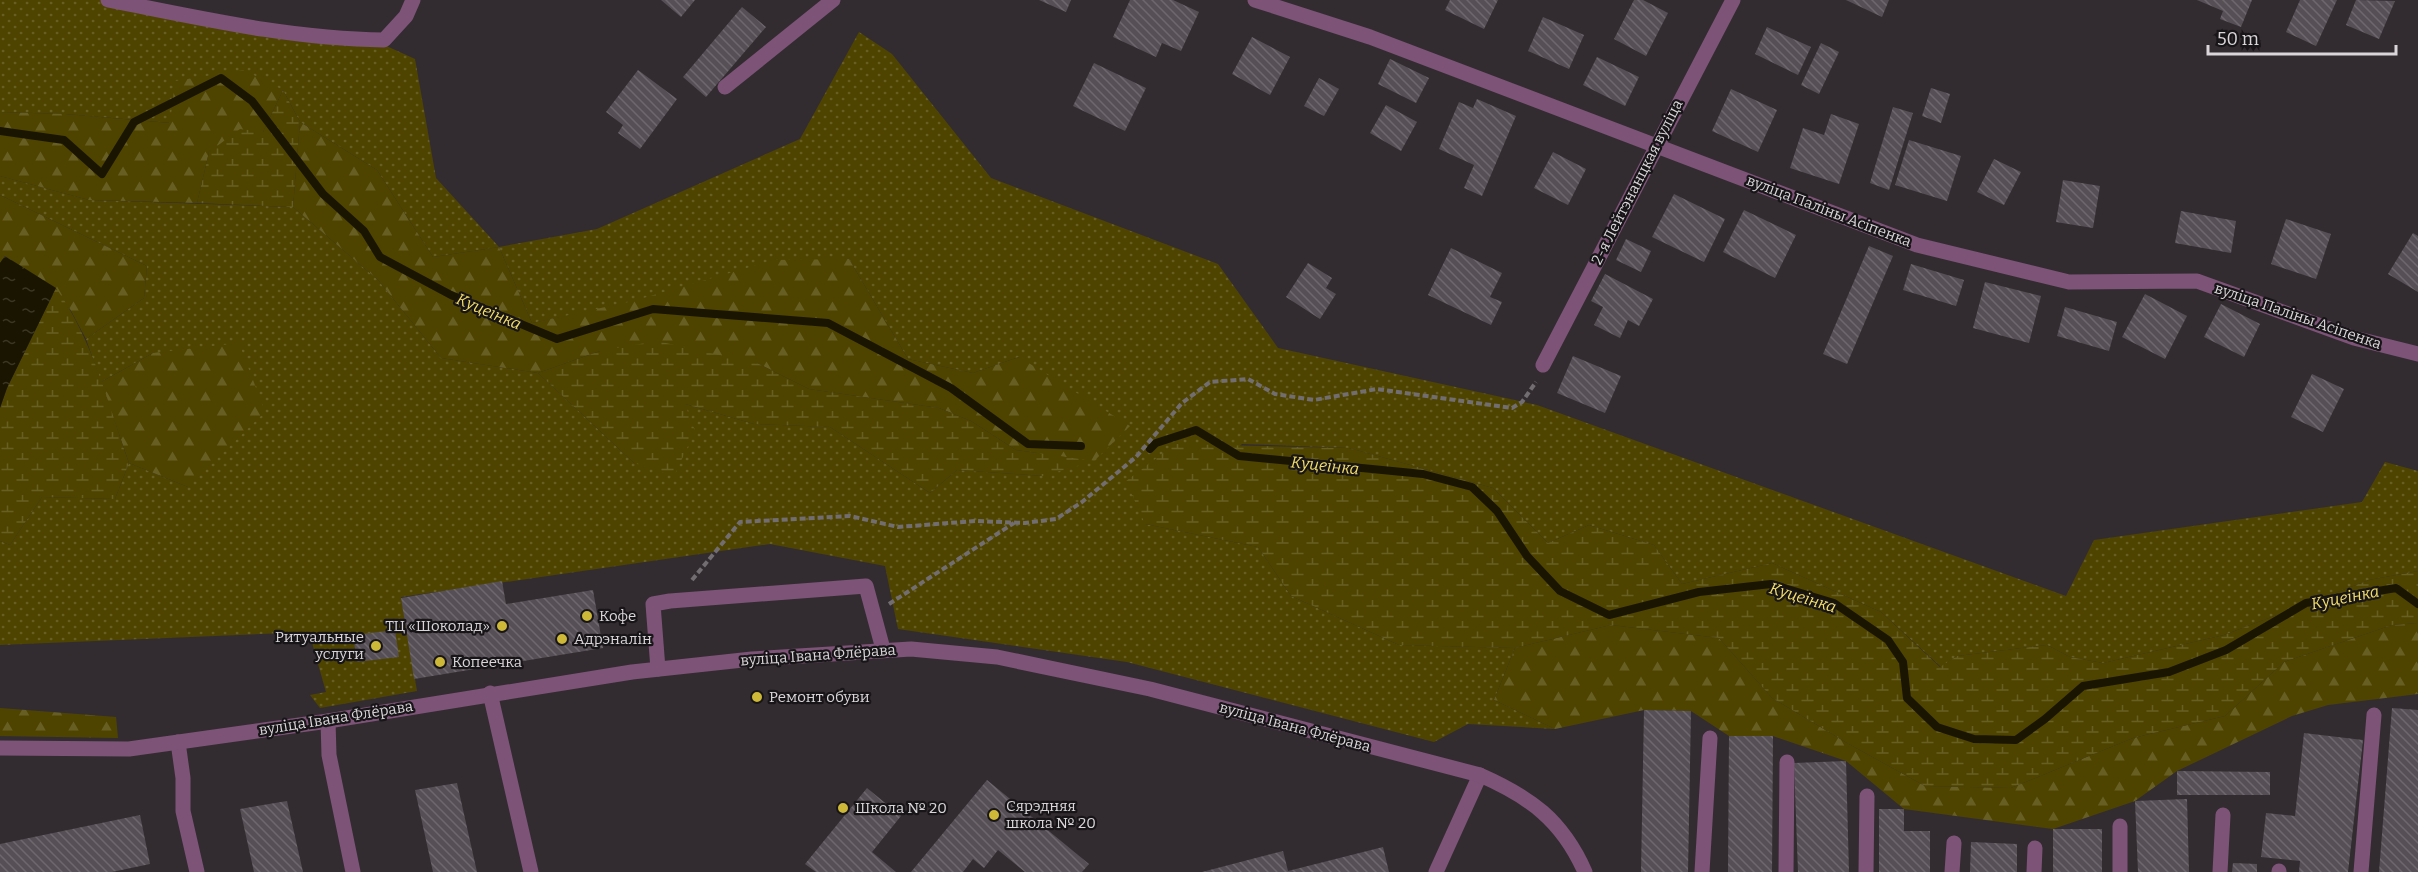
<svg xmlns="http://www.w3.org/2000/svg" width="2418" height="872" viewBox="0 0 2418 872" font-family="Bitter,serif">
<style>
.grass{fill:url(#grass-dots)}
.forest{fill:url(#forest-firs)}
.wetland{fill:url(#wetland-marsh)}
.water{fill:url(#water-ripples)}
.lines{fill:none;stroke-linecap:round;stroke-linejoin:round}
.stream{stroke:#1a1500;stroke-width:8}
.building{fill:url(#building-back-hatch)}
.path{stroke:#726d71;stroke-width:4;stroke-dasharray:6 3;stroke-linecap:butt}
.service{stroke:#7e5378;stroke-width:15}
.minor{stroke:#7e5378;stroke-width:15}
.tertiary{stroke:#7e5378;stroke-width:15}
.poi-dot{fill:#ceb837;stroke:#181518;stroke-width:2}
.labels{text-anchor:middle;stroke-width:4.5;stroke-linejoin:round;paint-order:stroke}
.street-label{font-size:15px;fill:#d9d5d8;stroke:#181518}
.poi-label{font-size:15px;fill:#d9d5d8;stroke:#181518;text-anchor:start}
.water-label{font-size:16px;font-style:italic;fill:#f5df65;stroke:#181518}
</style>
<defs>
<pattern id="grass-dots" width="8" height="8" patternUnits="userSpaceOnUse" patternTransform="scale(1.5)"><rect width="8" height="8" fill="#4e4400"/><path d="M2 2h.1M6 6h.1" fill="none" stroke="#675e24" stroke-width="1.8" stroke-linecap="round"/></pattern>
<pattern id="forest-firs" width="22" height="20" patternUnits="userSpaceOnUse" patternTransform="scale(1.5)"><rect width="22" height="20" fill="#4e4400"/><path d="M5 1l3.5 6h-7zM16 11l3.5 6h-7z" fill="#675e24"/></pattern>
<pattern id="wetland-marsh" width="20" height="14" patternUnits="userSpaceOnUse" patternTransform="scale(1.5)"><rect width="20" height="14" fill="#4e4400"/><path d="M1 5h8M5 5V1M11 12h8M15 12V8" fill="none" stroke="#675e24"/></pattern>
<pattern id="water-ripples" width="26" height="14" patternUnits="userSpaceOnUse" patternTransform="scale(1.5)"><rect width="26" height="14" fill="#1a1500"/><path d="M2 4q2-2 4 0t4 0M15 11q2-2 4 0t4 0" fill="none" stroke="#3b3624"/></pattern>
<pattern id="building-back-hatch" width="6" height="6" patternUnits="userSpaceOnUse" patternTransform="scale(1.5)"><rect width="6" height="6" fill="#564f55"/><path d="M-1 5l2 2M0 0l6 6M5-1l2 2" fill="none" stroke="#6e676d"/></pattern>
</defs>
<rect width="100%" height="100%" fill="#322c31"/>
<!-- grass -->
<path class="grass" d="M0,0H144L236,19L371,39L415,59L436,178L499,247L597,229L800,139L859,32L892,54L991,178L1218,264L1278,348L1537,405L2066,596L2094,540L2362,502L2385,462L2418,471V571L2369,580L2224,635L2103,663L2070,657L2047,645L1957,656L1941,667L1881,612L1772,563L1682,584L1654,545L1589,525L1548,543L1493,488L1349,448L1242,444L1145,524L1258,547L1291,596L1399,645L1515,648L1494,700L1555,729L1468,724L1434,742L1127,662L898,629L885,566L770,544L401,597L417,691L320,708L310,695L326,692L309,632L0,645V541L10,545L42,497L115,499L129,463L188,487L153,353L101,382L86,339L144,298L147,266L0,195V176L89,200L293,207L378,280L441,358L538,373L634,463L685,404L754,424L830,427L930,493L957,470L1043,476L1019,357L973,373L908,359L849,259L532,323L499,247L433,257L377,170L300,122L283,90L171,123L65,114L0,112Z"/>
<!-- forest -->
<g class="forest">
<path d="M244,70L283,90L263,132L209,152L197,203L89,200L0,176V112L65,114L170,123L175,81Z"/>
<path d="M300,122L377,170L433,257L499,247L532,323L633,301L774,260L849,259L908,359L973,373L1019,357L1130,426L1094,461L1016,450L971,421L939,408L809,389L759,364L600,351L538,373L441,358L378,280L293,207Z"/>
<path d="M0,195L147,266L144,298L86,339L70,309L5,256L0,263Z"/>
<path d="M239,343L265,412L188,487L129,463L101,382L153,353Z"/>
<path d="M2418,623V694L2328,705L2292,716L2177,771L2135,801L2053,829L1904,809L1846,761L1773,736H1729L1691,711L1644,710L1555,729L1494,700L1515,648L1611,625L1719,638L1772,698L1847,743L1925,786L2011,788L2133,738L2225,716L2284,662L2392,625Z"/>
<path d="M0,708L116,717L118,738L0,736Z"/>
</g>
<!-- wetland -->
<g class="wetland">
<path d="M283,90L300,122L293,207L197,203L209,152L240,129L263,132Z"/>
<path d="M56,288C93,340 108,404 129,463L115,499L42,497L10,545L0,541V408L7,388Z"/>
<path d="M657,341L759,364L809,389L939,408L971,421L1016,450L1094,461L1043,476L957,470L930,493L830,427L754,424L685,404L695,431L674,476L634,463L538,373L600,351Z"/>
<path d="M1175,444L1349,448L1493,488L1548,543L1589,525L1654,545L1682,584L1772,563L1881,612L1940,667L1957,656L2047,645L2070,657L2103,663L2224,635L2369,580L2418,571V623L2392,625L2284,662L2225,716L2133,738L2011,788L1925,786L1847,743L1772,698L1719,638L1611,625L1515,648L1399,645L1291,596L1258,547L1145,524L1126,481Z"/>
</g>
<!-- water -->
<path class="water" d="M5,256L56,288L7,388L0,408V263Z"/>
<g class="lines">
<!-- stream -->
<g class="stream">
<path d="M0,131L64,140L102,174L134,122L221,78L252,101L323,194L364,231L380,257L451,295L557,339L653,309L828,323L951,388L1028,444L1081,446"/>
<path d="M1150,449L1156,443L1196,430L1239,456L1423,474L1472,487L1497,511L1527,556L1560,591L1609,615L1699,592L1771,584L1834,603L1888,640L1903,662L1907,698L1937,727L1974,739L2016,740L2045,719L2083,686L2169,672L2226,650L2306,603L2396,588L2418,604"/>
</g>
</g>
<!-- building -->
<g class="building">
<path d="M661,0H695L681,17Z"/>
<path d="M1039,0H1071L1066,12Z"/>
<path d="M1130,0H1173L1199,12L1181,51L1162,43L1156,57L1113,37Z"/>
<path d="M1450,0H1498L1484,29L1445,10Z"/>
<path d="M1634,0H1643L1668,13L1646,56L1614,39Z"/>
<path d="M1846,0H1889L1882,17Z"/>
<path d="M2197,0H2252L2241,27L2220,19L2223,11Z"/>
<path d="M2300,0H2337L2316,46L2286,32Z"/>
<path d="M2356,0L2395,1L2379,39L2346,25Z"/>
<path d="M742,7L766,27L706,97L683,77Z"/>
<path d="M1543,17L1584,35L1569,69L1528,51Z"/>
<path d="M1767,27L1811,47L1798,75L1755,54Z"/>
<path d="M1252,37L1290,57L1270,95L1232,74Z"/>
<path d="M1821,43L1839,52L1819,94L1801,85Z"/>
<path d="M1597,57L1639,77L1625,106L1583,85Z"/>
<path d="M1390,59L1429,78L1416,103L1378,84Z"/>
<path d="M1094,63L1146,88L1125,131L1073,106Z"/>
<path d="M638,70L677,99L640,149L618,133L623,125L606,112Z"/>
<path d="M1319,78L1339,89L1324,116L1304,106Z"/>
<path d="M1931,88L1950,94L1941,123L1922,116Z"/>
<path d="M1731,89L1777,110L1758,152L1712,131Z"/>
<path d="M1477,99L1516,116L1482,196L1464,188L1474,165L1439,149L1459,102L1473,108Z"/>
<path d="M1386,105L1417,122L1401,151L1370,133Z"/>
<path d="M1893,107L1913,113L1889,190L1870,183Z"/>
<path d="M1831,114L1859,124L1839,184L1790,168L1803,128L1824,135Z"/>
<path d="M1909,140L1961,156L1947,201L1895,185Z"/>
<path d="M1553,152L1586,169L1568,205L1534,188Z"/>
<path d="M1994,159L2021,172L2004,205L1977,192Z"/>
<path d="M2063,180L2100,186L2093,228L2056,222Z"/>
<path d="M1674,194L1725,219L1704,262L1652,237Z"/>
<path d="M1744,210L1796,235L1775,278L1723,252Z"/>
<path d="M2181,211L2236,221L2231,253L2175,243Z"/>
<path d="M2286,219L2331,234L2316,279L2271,264Z"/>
<path d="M2413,233L2418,236V292L2388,274Z"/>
<path d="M1626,239L1651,251L1641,272L1616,260Z"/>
<path d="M1869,246L1893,256L1847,364L1823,354Z"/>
<path d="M1451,248L1502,273L1490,297L1502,302L1491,325L1428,295Z"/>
<path d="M1308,263L1332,278L1326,288L1336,294L1320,319L1286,297Z"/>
<path d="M1911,264L1964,280L1956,306L1903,290Z"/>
<path d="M1605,274L1653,299L1639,326L1628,320L1620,338L1594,325L1603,307L1591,301Z"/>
<path d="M1985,282L2041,296L2029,343L1973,328Z"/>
<path d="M2145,294L2187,316L2165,359L2122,337Z"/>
<path d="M2221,304L2260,324L2244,357L2204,337Z"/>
<path d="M2065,307L2117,322L2109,351L2057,336Z"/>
<path d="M1573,356L1621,376L1605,413L1557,393Z"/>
<path d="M2312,374L2344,389L2323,432L2291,417Z"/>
<path d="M502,581L506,604L593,590L603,648L414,679L401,598Z"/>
<path d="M395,630L399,657L357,662L353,635Z"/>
<path d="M2392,708L2418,710V872H2379Z"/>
<path d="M1644,710L1691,711L1688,872H1641Z"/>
<path d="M2304,733L2363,740L2348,872H2299L2300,861L2261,857L2266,813L2295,816Z"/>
<path d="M1729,736H1773L1772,872H1728Z"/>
<path d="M1846,761L1849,872H1798L1794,763Z"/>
<path d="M2177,771L2270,772V795H2177Z"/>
<path d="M987,780L1089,864L1082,872H1025L998,850L984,868L973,859L963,872H911Z"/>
<path d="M457,783L477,872H433L415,790Z"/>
<path d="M867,788L901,816L872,852L896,872H816L805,864Z"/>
<path d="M2187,799L2189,872H2138L2135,801Z"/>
<path d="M287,801L303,872H254L240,809Z"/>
<path d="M1879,809H1904V831H1930V872H1879Z"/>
<path d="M140,815L150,864L112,872H0V844Z"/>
<rect x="2053" y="829" width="49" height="43"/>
<path d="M1971,842L2017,844V872H1970Z"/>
<path d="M1383,847L1389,872H1202L1283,851L1288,871Z"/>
<path d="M2233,863L2257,864V872H2232Z"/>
</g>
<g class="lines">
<!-- path -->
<g class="path">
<path d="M692,580L740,522L850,516L898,527L975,521L1025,523L1056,519L1082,502L1136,457L1182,403L1210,382L1248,379L1275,394L1314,400L1377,389L1512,408L1522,402L1536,382"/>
<path d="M889,604L1014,523"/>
</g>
<!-- service -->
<g class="service">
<path d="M658,669L653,604L670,601L866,586L883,649"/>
<path d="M490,693L531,872"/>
<path d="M328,721L329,755L353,872"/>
<path d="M178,742L183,778V811L197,872"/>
<path d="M2120,826V872"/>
<path d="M1436,872L1480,775"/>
<path d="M1702,872L1710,738"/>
<path d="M1786,872L1787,762"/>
<path d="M1866,872L1867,796"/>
<path d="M1952,872L1954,843"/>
<path d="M2034,872L2035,848"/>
<path d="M2220,872L2223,815"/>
<path d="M2279,872V871"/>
<path d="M2361,872L2374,715"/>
</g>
<!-- minor -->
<g class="minor">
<path d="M108,0C200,18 290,39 384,40L406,16L413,0"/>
<path d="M1255,0L1370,37L1917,245L2069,282L2197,281L2354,338L2418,354"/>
<path d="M725,87L833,0"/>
<path d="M1543,365L1733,0"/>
</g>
<!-- tertiary -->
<path class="tertiary" d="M0,748L129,749L328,721L632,672L752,659L911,649L997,657L1150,689L1480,775C1530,797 1562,820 1585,872"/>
</g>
<!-- markers -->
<g class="poi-dot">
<circle cx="587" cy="616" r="6"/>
<circle cx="502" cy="626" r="6"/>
<circle cx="562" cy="639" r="6"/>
<circle cx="376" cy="646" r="6"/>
<circle cx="440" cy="662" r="6"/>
<circle cx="757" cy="697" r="6"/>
<circle cx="843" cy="808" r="6"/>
<circle cx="994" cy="815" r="6"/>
</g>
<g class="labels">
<!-- street labels -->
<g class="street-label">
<text transform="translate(1637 182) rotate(-63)" y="5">2-я Лейтэнанцкая вуліца</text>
<text transform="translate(1829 211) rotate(21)" y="5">вуліца Паліны Асіпенка</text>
<text transform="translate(2298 316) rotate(19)" y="5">вуліца Паліны Асіпенка</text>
<text transform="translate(818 655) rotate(-4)" y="5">вуліца Івана Флёрава</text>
<text transform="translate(336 718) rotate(-9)" y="5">вуліца Івана Флёрава</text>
<text transform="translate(1295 727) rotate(15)" y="5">вуліца Івана Флёрава</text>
</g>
<!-- poi labels -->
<g class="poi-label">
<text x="599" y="621">Кофе</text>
<text x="490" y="631" text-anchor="end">ТЦ «Шоколад»</text>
<text x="364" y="642" text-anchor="end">Ритуальные<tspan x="364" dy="17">услуги</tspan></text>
<text x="574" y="644">Адрэналін</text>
<text x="452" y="667">Копеечка</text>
<text x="769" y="702">Ремонт обуви</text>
<text x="1006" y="811">Сярэдняя<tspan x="1006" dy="17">школа № 20</tspan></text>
<text x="855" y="813">Школа № 20</text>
</g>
<!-- water labels -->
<g class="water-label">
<text transform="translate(489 311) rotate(23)" y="6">Куцеінка</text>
<text transform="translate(1325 465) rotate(6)" y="6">Куцеінка</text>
<text transform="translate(1803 597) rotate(17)" y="6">Куцеінка</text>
<text transform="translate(2345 597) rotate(-11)" y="6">Куцеінка</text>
</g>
</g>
<!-- scale -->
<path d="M2208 45v9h188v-9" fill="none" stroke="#d9d5d8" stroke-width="3"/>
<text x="2217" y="45" font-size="18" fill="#d9d5d8" stroke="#181518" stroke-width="4.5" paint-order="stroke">50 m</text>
</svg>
